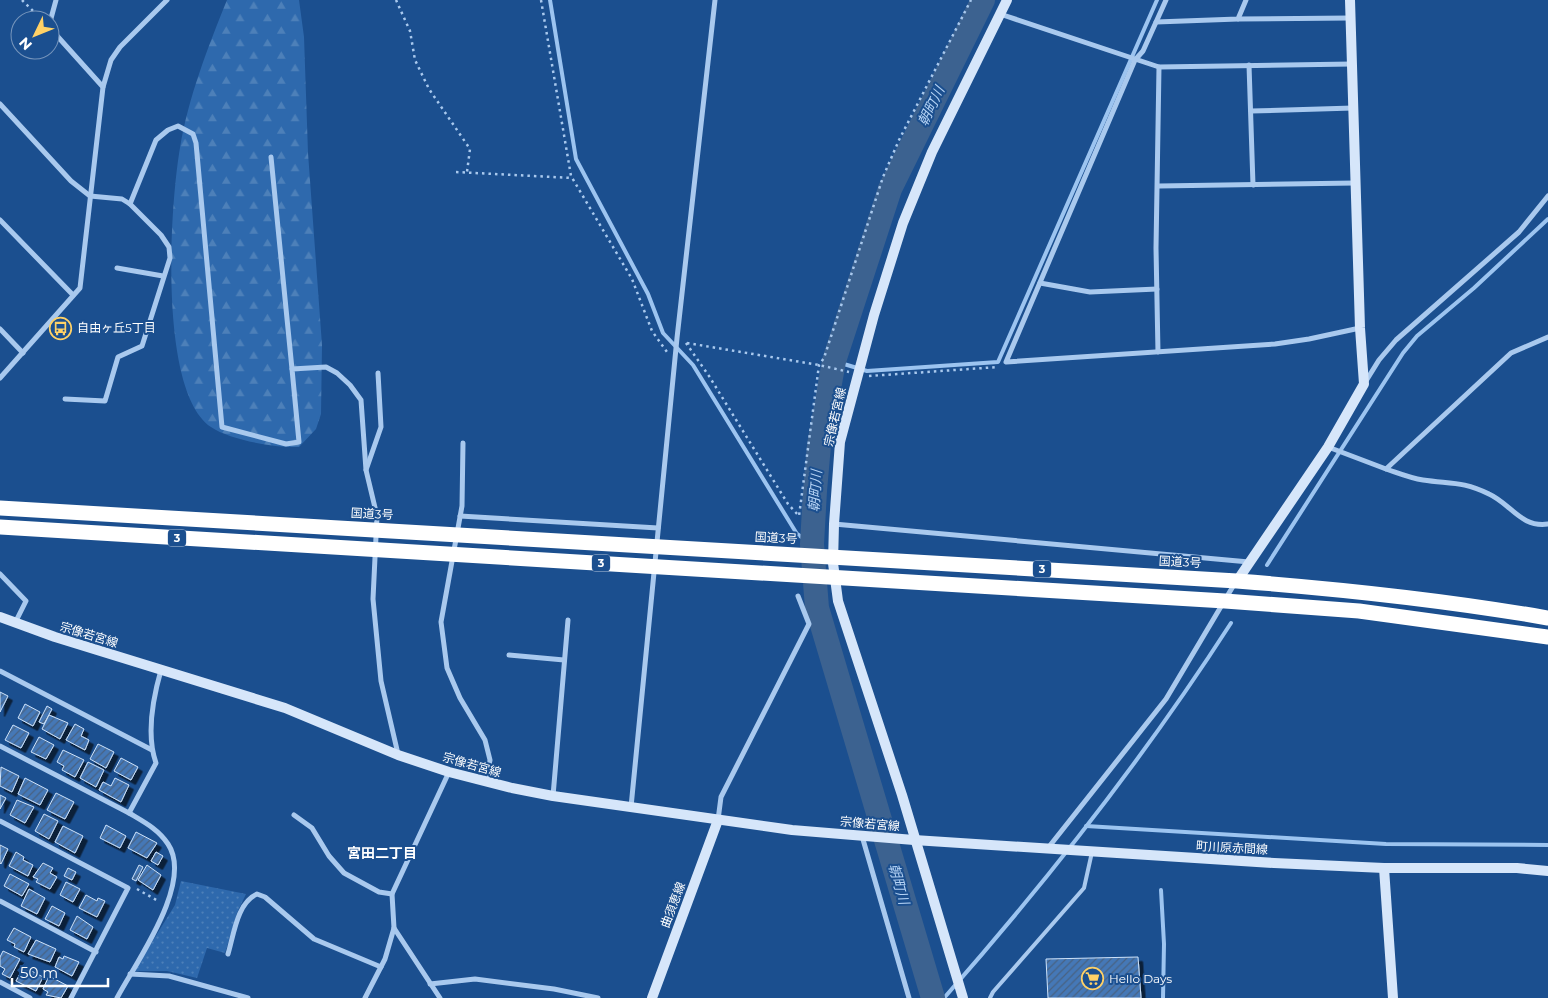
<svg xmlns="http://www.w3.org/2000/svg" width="1548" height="998" viewBox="0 0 1548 998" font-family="Montserrat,'Noto Sans JP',sans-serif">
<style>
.forest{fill:url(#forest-firs)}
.park{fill:url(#park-dots)}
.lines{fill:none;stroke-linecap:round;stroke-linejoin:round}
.stream{stroke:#9cc4f0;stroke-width:4}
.river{stroke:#3c6290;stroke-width:24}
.building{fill:url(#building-hatch);stroke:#cfe3fa;filter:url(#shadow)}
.path{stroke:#a9c9ee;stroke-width:2.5;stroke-dasharray:2.5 4;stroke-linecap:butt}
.lane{stroke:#a9c9ee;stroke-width:4}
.street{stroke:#a9c9ee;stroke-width:5}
.secondary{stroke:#d6e6fa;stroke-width:10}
.highway{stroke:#fff;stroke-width:15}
.labels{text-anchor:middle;stroke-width:4;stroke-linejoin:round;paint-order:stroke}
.shield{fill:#1b4f8f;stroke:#bbcadd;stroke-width:1}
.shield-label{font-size:11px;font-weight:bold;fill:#fff}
.poi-label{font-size:12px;fill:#fff;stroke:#1b4f8f;text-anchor:start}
.street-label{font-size:12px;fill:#fff;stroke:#1b4f8f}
.water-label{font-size:14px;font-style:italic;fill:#b5d3f5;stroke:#1b4f8f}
.neighbourhood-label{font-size:14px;font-weight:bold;fill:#fff;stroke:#1b4f8f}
</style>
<defs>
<pattern id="forest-firs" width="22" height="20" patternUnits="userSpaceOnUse" patternTransform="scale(1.25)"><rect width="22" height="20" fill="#2e69ad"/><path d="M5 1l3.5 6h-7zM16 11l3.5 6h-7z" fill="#4d80b9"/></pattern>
<pattern id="park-dots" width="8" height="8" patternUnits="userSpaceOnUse" patternTransform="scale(1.25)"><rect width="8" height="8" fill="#2e69ad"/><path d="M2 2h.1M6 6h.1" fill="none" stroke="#4d80b9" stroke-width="1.8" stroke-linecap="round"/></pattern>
<pattern id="building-hatch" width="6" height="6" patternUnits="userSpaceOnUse" patternTransform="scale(1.25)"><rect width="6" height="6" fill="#4478b7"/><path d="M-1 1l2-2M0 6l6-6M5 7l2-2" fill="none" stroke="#486282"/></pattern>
<filter id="shadow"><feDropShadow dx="4.5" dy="4.5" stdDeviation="0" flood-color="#0009"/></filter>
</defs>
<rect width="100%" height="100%" fill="#1b4f8f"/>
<!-- forest -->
<path class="forest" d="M227,0H299L304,37L308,153L322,345L321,414L316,429L299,447C275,448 230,440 211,427C158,391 170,205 180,148C188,98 208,47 227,0Z"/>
<!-- park -->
<path class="park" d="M181,881L246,894L237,913L225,953L207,948L197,978L167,971H134L175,905Z"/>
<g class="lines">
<!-- stream -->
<g class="stream">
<path d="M550,0L576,159L648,294L663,333L693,365L797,534L812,544"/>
<path d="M834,361L867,371L998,362L1157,0"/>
<path d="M1267,565L1403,353L1417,336L1474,288L1548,219"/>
<path d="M1086,826L1386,844L1548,845"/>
<path d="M1161,890L1164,944L1163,998"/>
<path d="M944,998C1048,880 1146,755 1231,623"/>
</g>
<!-- river -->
<path class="river" d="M933,998L817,608L812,544L815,491L819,445L834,361L890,189L983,0"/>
</g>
<!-- building -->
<g class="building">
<path d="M0,692L8,696L0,712Z"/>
<path d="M25,704L40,712L33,726L18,718Z"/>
<path d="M47,706L52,709L44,724L39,722Z"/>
<path d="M49,715L68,723L60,739L42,729Z"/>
<path d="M75,724L84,729L81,736L89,740L85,750L66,740Z"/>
<path d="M13,725L29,733L21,748L5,740Z"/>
<path d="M39,737L54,745L46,759L31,752Z"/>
<path d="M98,744L114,752L106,768L90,759Z"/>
<path d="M63,750L84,760L75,777L62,770L64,766L57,762Z"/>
<path d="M121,758L138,767L131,780L114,771Z"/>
<path d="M88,762L104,770L96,787L80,778Z"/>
<path d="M1,767L19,776L12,792L0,786Z"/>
<path d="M25,778L48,790L40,805L18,794Z"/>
<path d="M115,778L129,785L121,802L99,790L103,782L111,786Z"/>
<path d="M56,793L74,802L65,819L47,810Z"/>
<path d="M0,795L6,798L0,809Z"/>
<path d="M17,800L34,807L25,823L10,815Z"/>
<path d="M44,814L58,821L49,839L35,831Z"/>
<path d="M106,825L126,836L120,848L100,838Z"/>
<path d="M63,826L83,836L75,853L55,842Z"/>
<path d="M136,832L157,843L147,858L128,848Z"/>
<path d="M0,845L8,849L1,864L0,863Z"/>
<path d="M16,852L24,857L23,860L33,865L28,876L9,866Z"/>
<path d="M156,852L163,856L158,865L151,861Z"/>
<path d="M43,863L53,868L50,873L57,877L50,889L36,882L38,879L33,877Z"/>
<path d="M139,865L143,867L136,881L132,879Z"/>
<path d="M147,865L161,875L153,890L138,880Z"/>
<path d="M68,868L76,872L72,880L64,876Z"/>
<path d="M10,874L29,884L22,896L4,886Z"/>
<path d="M66,882L80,889L73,902L60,895Z"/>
<path d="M29,889L45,898L37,914L21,906Z"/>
<path d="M86,895L97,901L98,898L105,901L97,917L79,908Z"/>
<path d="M52,906L65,913L59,926L45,919Z"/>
<path d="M77,916L93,927L87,939L70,930Z"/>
<path d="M14,928L31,937L24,952L14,947L15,944L7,940Z"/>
<path d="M36,940L56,949L50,962L28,954Z"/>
<path d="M3,951L20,959L10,978L2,974L5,969L0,966V957Z"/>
<path d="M64,956L79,962L72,976L55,967L59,957L63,959Z"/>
<path d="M1138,957L1141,998H1048L1046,959Z"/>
<path d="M24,967L43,977L36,991L16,981Z"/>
<path d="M49,976L68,986L61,998L46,995L48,992L43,989Z"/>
</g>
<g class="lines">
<!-- path -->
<g class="path">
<path d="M22,0L42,20"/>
<path d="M396,0L410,31L415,60L429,89L470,149L467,172"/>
<path d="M541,0L571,176L632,279L652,331L667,352"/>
<path d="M456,172L572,178"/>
<path d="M686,343L709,376L788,504L799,516L819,365L824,358L883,177L899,140L971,0"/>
<path d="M687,343L819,365L849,372"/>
<path d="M869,376L998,367"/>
<path d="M137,889L158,901"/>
</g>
<!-- lane -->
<path class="lane" d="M990,998L993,992L1084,888L1092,852"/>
<!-- street -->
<g class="street">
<path d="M1166,0L1143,51L1135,60L1006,362L1275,344L1309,339L1360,328"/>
<path d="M1000,14L1159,67L1352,64"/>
<path d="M1238,19L1350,18"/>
<path d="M50,22L56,0"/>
<path d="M1156,22L1238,19L1246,0"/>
<path d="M1249,65L1253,185"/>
<path d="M103,87L111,60L120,47L167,0"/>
<path d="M0,104L71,181L90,196L122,199L130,204L161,235L169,247L170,258L142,346L118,357L105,401L65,399"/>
<path d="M1251,111L1353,108"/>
<path d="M271,157L292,369"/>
<path d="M1159,186L1355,183"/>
<path d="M130,204L156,140L168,130L178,126L193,134L196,143L222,427L286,444L299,442L292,369L326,367L337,373L350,385L361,400L366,470"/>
<path d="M0,220L73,295"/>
<path d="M117,268L163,276"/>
<path d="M1040,283L1090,292L1157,289"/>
<path d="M0,329L23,353"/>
<path d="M1158,352L1156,248L1159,67"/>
<path d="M378,373L381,427L366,470L377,516L373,599L381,681L398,754"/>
<path d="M0,378L80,288L103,87L50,28"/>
<path d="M1366,381L1379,360L1396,340L1519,232L1548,196"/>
<path d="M463,443L462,506L441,622L447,668L460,698L485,740L490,760L486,782"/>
<path d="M1328,447L1386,469L1511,353L1548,337"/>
<path d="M1386,469C1398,473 1410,478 1423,480C1450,484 1463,481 1489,494C1511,504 1521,528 1548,524"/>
<path d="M460,516L658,528"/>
<path d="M834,524L1249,562"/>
<path d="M0,574L26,601L15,623"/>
<path d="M509,655L564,660"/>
<path d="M0,671L152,750"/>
<path d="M0,746L129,813"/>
<path d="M553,796L568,620"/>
<path d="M631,807L677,338L715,0"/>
<path d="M294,815L312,828L329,856L344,873L379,892L392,894"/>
<path d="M718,820L721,797L809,624L798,596"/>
<path d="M0,821L128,888L71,998"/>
<path d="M862,836L909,998"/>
<path d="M1048,848L1166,699L1235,583"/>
<path d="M0,901L96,952"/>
<path d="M394,928L440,998"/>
<path d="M228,954C234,934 237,903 257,894L265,897L314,939L381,967"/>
<path d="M130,974L169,976L248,998"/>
<path d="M0,982L30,998"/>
<path d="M430,984L475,979L554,989L598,998"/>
<path d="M117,998C136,962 194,883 168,844C158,829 144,822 129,813L156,763C146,735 153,698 161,670"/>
<path d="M365,998L385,959L394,928L392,894L449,772"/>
</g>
<!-- secondary -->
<g class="secondary">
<path d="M1237,581L1328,447L1364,384L1360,328L1350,0"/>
<path d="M0,617L55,637L285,708L398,755L449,772L512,788L553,796L792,830L914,840L1274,863L1384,868H1517L1548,871"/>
<path d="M1384,868L1393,998"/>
<path d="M652,998L718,820"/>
<path d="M963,998L902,795L838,601L833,563L834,524L840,442L874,315L903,223L932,152L1007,0"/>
</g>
<!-- highway -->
<g class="highway">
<path d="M0,508L1237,581C1341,589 1445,600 1548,618"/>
<path d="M0,527L1225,601L1359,611L1548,637"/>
</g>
</g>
<!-- icons -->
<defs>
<symbol id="bus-ring" viewBox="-11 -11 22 22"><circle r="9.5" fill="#1b4f8f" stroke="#ffd166" stroke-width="1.5"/><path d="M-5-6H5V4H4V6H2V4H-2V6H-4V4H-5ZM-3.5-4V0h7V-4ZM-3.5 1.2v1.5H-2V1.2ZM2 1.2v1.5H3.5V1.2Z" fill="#ffd166"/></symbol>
<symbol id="supermarket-ring" viewBox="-11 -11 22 22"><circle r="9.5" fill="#1b4f8f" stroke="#ffd166" stroke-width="1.5"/><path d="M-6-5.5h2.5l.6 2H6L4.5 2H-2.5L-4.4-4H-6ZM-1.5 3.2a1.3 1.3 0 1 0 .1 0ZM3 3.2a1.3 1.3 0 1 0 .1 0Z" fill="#ffd166"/></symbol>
</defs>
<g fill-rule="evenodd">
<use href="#bus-ring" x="48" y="316" width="25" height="25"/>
<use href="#supermarket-ring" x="1080" y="966" width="25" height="25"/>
</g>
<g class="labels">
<!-- shield labels -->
<g class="shield">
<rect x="168" y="529.5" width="18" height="17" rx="4"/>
<rect x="592" y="554.5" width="18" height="17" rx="4"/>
<rect x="1033" y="560.5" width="18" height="17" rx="4"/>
</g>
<g class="shield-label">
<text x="177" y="542">3</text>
<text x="601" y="567">3</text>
<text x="1042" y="573">3</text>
</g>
<!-- poi labels -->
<g class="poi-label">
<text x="77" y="332">自由ヶ丘5丁目</text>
<text x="1109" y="983">Hello Days</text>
</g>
<!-- street labels -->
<g class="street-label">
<text transform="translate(835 417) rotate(-77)" y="4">宗像若宮線</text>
<text transform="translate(372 514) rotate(3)" y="4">国道3号</text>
<text transform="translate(776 538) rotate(3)" y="4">国道3号</text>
<text transform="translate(1180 562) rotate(3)" y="4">国道3号</text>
<text transform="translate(89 635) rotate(17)" y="4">宗像若宮線</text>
<text transform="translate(472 765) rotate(16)" y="4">宗像若宮線</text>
<text transform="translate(870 824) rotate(5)" y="4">宗像若宮線</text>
<text transform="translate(1232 848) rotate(3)" y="4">町川原赤間線</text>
<text transform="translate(673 905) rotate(-69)" y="4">曲須恵線</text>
</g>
<!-- water labels -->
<g class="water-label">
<text transform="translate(931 106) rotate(-64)" y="5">朝町川</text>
<text transform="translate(815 491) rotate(-86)" y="5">朝町川</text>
<text transform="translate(899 884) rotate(74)" y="5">朝町川</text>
</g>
<!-- neighbourhood labels -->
<g class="neighbourhood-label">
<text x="382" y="858">宮田二丁目</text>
</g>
</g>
<!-- north arrow -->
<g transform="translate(35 35) rotate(227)"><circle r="24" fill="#1b4f8f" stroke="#7695bc"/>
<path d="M0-4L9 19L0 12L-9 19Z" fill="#ffd166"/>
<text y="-8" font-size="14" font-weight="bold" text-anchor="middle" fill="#ffffff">N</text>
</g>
<!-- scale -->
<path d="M12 978v8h96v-8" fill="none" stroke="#ffffff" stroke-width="2.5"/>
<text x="20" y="978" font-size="15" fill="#ffffff" stroke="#1b4f8f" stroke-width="4" paint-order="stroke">50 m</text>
</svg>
